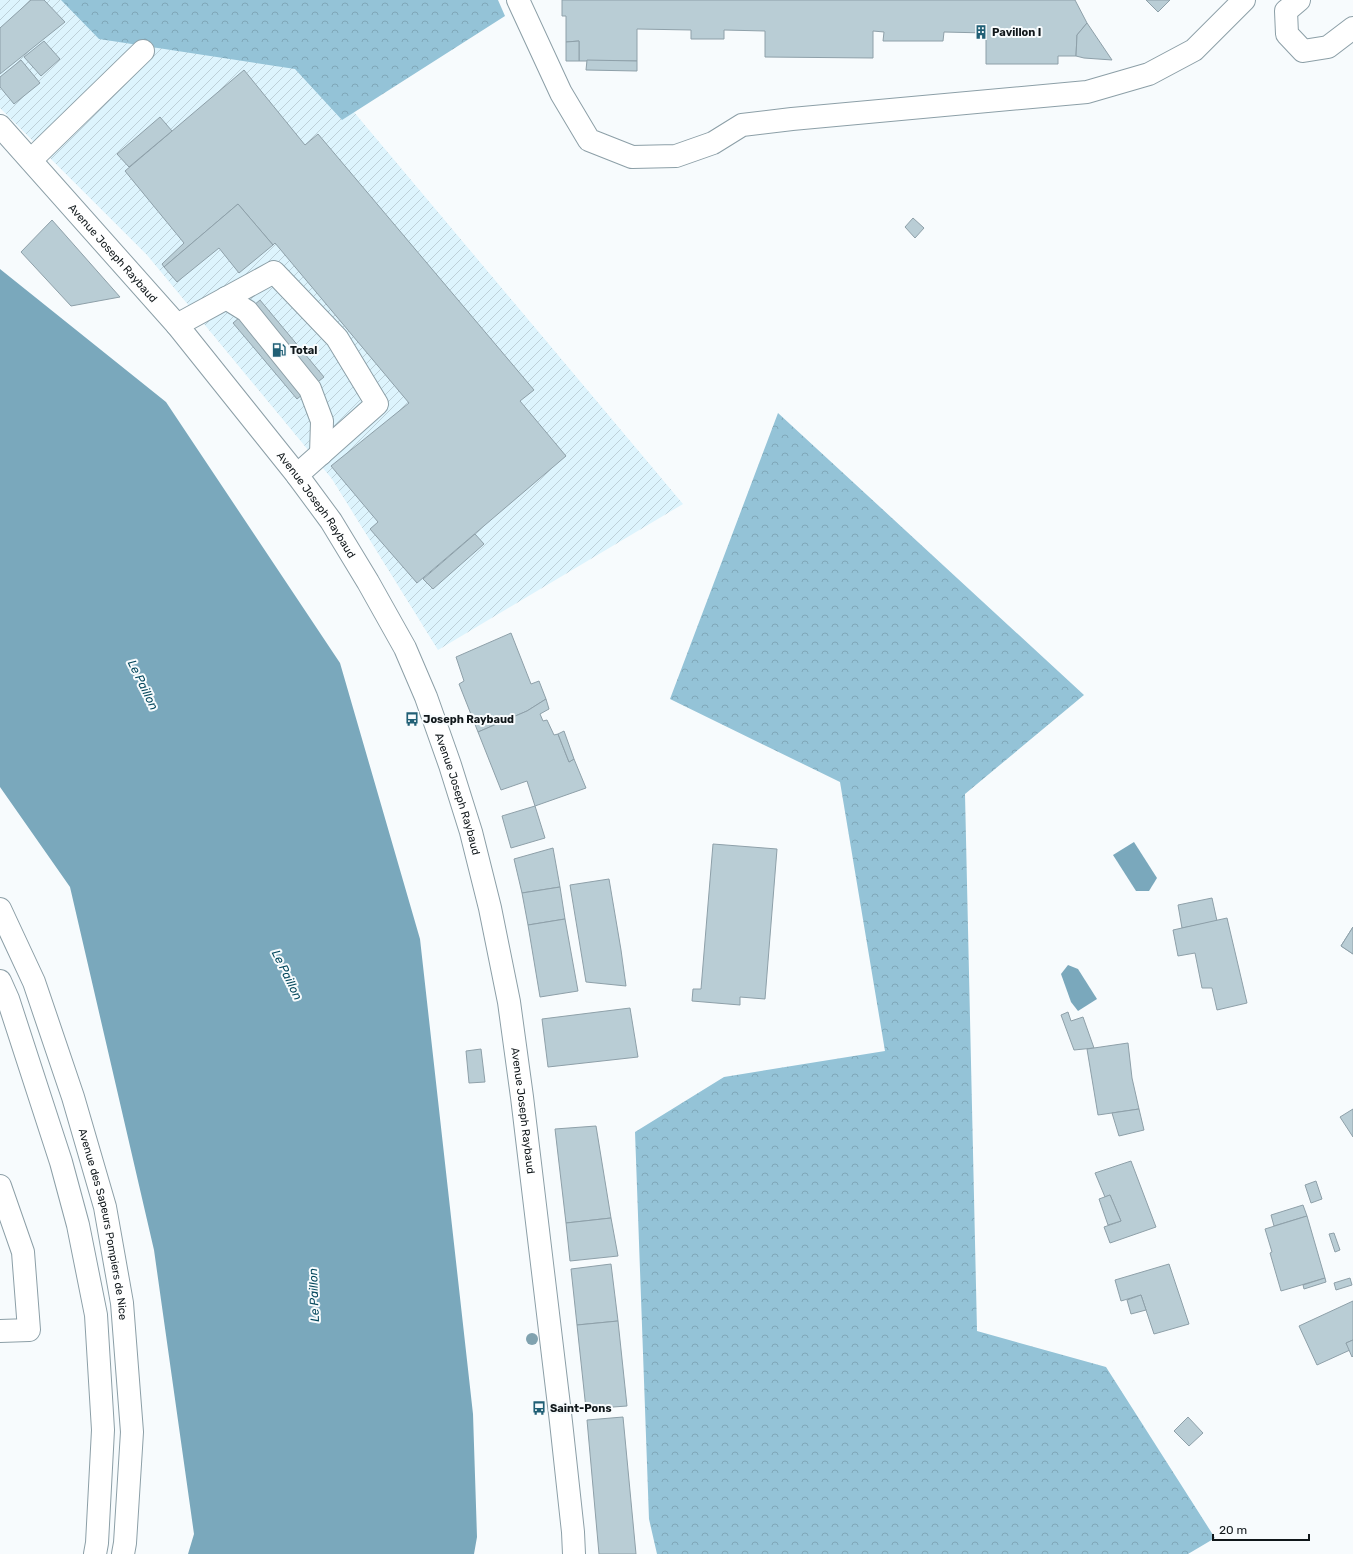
<svg xmlns="http://www.w3.org/2000/svg" width="1353" height="1554" viewBox="0 0 1353 1554" font-family="Rubik,sans-serif">
<style>
.industrial{fill:url(#industrial-furrows)}
.forest{fill:url(#forest-crowns)}
.water{fill:#7aa8bc}
.building{fill:#b9cdd5;stroke:#8ea0a9}
.lines{fill:none;stroke-linecap:round;stroke-linejoin:round}
.minor-casing{stroke:#8c9fa7;stroke-width:24}
.major-casing{stroke:#8c9fa7;stroke-width:24}
.minor{stroke:#fff;stroke-width:22}
.major{stroke:#fff;stroke-width:22}
.tree{fill:#80a2af}
.labels{text-anchor:middle;stroke-width:4;stroke-linejoin:round;paint-order:stroke}
.poi-label{font-size:11px;font-weight:bold;fill:#10171a;stroke:#f7fbfd;text-anchor:start}
.street-label{font-size:11px;fill:#10171a;stroke:#f7fbfd}
.water-label{font-size:12px;font-style:italic;fill:#03475c;stroke:#f7fbfd}
</style>
<defs>
<pattern id="industrial-furrows" width="10" height="10" patternUnits="userSpaceOnUse"><rect width="10" height="10" fill="#ddf4fd"/><path d="M-1 1l2-2M0 10L10 0M9 11l2-2" fill="none" stroke="#bdd0d8"/></pattern>
<pattern id="forest-crowns" width="20" height="18" patternUnits="userSpaceOnUse"><rect width="20" height="18" fill="#94c3d7"/><path d="M2 6a3 3 0 1 1 6 0M12 15a3 3 0 1 1 6 0" fill="none" stroke="#7fa7b8"/></pattern>
</defs>
<rect width="100%" height="100%" fill="#f7fbfd"/>
<!-- industrial -->
<path class="industrial" d="M0,0H274L301,49L683,504L438,650L332,479L147,255L0,108Z"/>
<!-- forest -->
<g class="forest">
<path d="M61,0H498L505,16L342,120L295,69L99,39Z"/>
<path d="M778,413L1084,695L965,794L977,1331L1106,1367L1215,1538L1188,1554H657L649,1519L635,1132L724,1077L885,1051L840,782L670,699Z"/>
</g>
<!-- water -->
<g class="water">
<path d="M0,269L166,402L340,663L420,939L473,1414L477,1537L474,1554H188L194,1534L154,1250L70,887L0,787Z"/>
<path d="M1134,842L1157,878L1149,891H1136L1113,855Z"/>
<path d="M1068,965L1078,969L1097,999L1078,1011L1071,1002L1061,974Z"/>
</g>
<!-- building -->
<g class="building">
<path d="M31,0H44L65,22L0,74V28Z"/>
<path d="M562,0H1075L1087,23L1077,35L1076,56H1058V64H986V33L944,32L943,41H883L884,32L873,31V58L765,57V31L724,30V39H691V30L637,29V61H579V41L566,42V16H562Z"/>
<path d="M1146,0H1170L1158,12Z"/>
<path d="M1087,23L1112,60L1084,58L1076,56L1077,35Z"/>
<path d="M44,41L60,59L41,76L24,57Z"/>
<path d="M579,41V61H566V42Z"/>
<path d="M21,60L40,83L14,104L0,87V77Z"/>
<path d="M587,60L637,61V71L586,70Z"/>
<path d="M244,70L305,145L318,134L534,390L520,401L566,456L417,583L370,529L378,522L331,466L409,403L275,243L273,245L238,204L164,267L162,264L184,243L125,171Z"/>
<path d="M160,117L172,131L129,167L117,154Z"/>
<path d="M238,204L273,245L239,273L219,248L177,282L164,267Z"/>
<path d="M913,218L924,228L915,238L905,227Z"/>
<path d="M52,220L120,297L71,306L21,252Z"/>
<path d="M260,300L324,377L297,399L233,323Z"/>
<path d="M475,534L484,544L433,589L423,579Z"/>
<path d="M511,633L531,684L539,681L546,699L527,711L478,732L459,684L464,681L456,657Z"/>
<path d="M546,699L549,709L540,714L543,721L547,720L554,735L558,734L569,762L574,759L586,788L535,806L527,781L501,790L478,732L527,711Z"/>
<path d="M564,731L574,759L569,762L558,734Z"/>
<path d="M535,806L545,838L511,848L502,816Z"/>
<path d="M713,844L777,849L765,999L740,997V1005L692,1001L693,989H701Z"/>
<path d="M553,848L560,887L522,893L514,859Z"/>
<path d="M609,879L621,950L626,986L586,982L570,885Z"/>
<path d="M560,887L565,919L528,925L522,893Z"/>
<path d="M1212,898L1217,921L1182,928L1178,905Z"/>
<path d="M1227,918L1247,1003L1217,1010L1212,988H1202L1195,953L1178,956L1173,930Z"/>
<path d="M565,919L578,991L540,997L528,925Z"/>
<path d="M1353,927V954L1341,946Z"/>
<path d="M1353,927V954L1341,946Z"/>
<path d="M630,1008L638,1057L548,1067L542,1019Z"/>
<path d="M1068,1012L1071,1021L1083,1017L1094,1048L1074,1050L1061,1015Z"/>
<path d="M1128,1043L1132,1078L1139,1109L1098,1115L1087,1049Z"/>
<path d="M481,1049L485,1082L469,1083L466,1051Z"/>
<path d="M1139,1109L1144,1130L1119,1136L1112,1113Z"/>
<path d="M1353,1109V1137L1340,1117Z"/>
<path d="M596,1126L611,1218L566,1223L555,1129Z"/>
<path d="M1131,1161L1156,1227L1110,1243L1104,1227L1121,1221L1110,1195L1105,1197L1095,1173Z"/>
<path d="M1316,1181L1322,1199L1311,1203L1305,1185Z"/>
<path d="M1110,1195L1121,1221L1108,1225L1099,1199Z"/>
<path d="M1303,1205L1307,1216L1274,1226L1271,1215Z"/>
<path d="M1307,1216L1325,1278L1281,1291L1270,1253L1272,1252L1265,1229Z"/>
<path d="M611,1218L618,1256L570,1261L566,1223Z"/>
<path d="M1334,1233L1340,1250L1335,1252L1329,1234Z"/>
<path d="M611,1264L618,1321L577,1325L571,1269Z"/>
<path d="M1169,1264L1189,1324L1154,1334L1141,1295L1121,1301L1115,1280Z"/>
<path d="M1325,1278L1326,1282L1304,1289L1303,1285Z"/>
<path d="M1350,1278L1352,1285L1336,1290L1334,1283Z"/>
<path d="M1141,1295L1146,1310L1131,1314L1127,1300Z"/>
<path d="M1353,1301V1340L1346,1343L1350,1350L1317,1365L1299,1326Z"/>
<path d="M618,1321L627,1406L586,1409L577,1325Z"/>
<path d="M1353,1340V1356L1352,1357L1346,1343Z"/>
<path d="M623,1417L636,1554H599L587,1420Z"/>
<path d="M1188,1417L1203,1433L1189,1446L1174,1431Z"/>
</g>
<g class="lines">
<defs>
<g id="minor">
<path d="M518,0L561,93L589,140L632,157L676,156L713,143L742,125L792,119L1087,92L1149,74L1194,50L1244,0"/>
<path d="M1299,0L1286,11L1287,34L1303,51L1328,47L1353,28"/>
<path d="M31,160L143,51"/>
<path d="M226,298L247,311L310,389L322,421L321,454"/>
<path d="M177,325L274,272L337,338L377,404L297,475"/>
<path d="M0,1186L23,1252L29,1330L0,1331"/>
</g>
<g id="major">
<path id="s1" d="M0,126L177,325L297,475L331,521L368,582L405,648L426,697L450,765L471,832L490,908L509,1002L522,1097L561,1422L573,1532L574,1554"/>
<path id="s2" d="M0,909L34,982L73,1097L105,1207L122,1303L132,1432L125,1543L123,1554"/>
<path d="M0,981L8,999L61,1162L78,1225L96,1315L103,1430L97,1543L95,1554"/>
</g>
</defs>
<!-- minor casing -->
<use href="#minor" class="minor-casing"/>
<!-- major casing -->
<use href="#major" class="major-casing"/>
<!-- minor -->
<use href="#minor" class="minor"/>
<!-- major -->
<use href="#major" class="major"/>
</g>
<!-- trees -->
<circle class="tree" cx="532" cy="1339" r="6"/>
<!-- icons -->
<defs>
<symbol id="building-bare" viewBox="-9 -9 18 18"><path d="M-4-6H4V6H1V3H-1V6H-4ZM-2.5-4.3h1.7v1.8h-1.7ZM.8-4.3h1.7v1.8H.8ZM-2.5-1h1.7V.8h-1.7ZM.8-1h1.7V.8H.8Z" fill="#205f75" stroke="#f7fbfd" stroke-width="2.5" paint-order="stroke"/></symbol>
<symbol id="fuel-bare" viewBox="-9 -9 18 18"><path d="M-5.5-6h7V0h2V4h1.3V-2.5L3-4.5l.8-.8L6-3V5H2.5V1h-1V6h-7ZM-4.2-4.7v3.2H.2V-4.7Z" fill="#205f75" stroke="#f7fbfd" stroke-width="2.5" paint-order="stroke"/></symbol>
<symbol id="bus-bare" viewBox="-9 -9 18 18"><path d="M-5-6H5V4H4V6H2V4H-2V6H-4V4H-5ZM-3.5-4V0h7V-4ZM-3.5 1.2v1.5H-2V1.2ZM2 1.2v1.5H3.5V1.2Z" fill="#205f75" stroke="#f7fbfd" stroke-width="2.5" paint-order="stroke"/></symbol>
</defs>
<g fill-rule="evenodd">
<use href="#building-bare" x="971" y="22" width="20" height="20"/>
<use href="#fuel-bare" x="269" y="340" width="20" height="20"/>
<use href="#bus-bare" x="402" y="709" width="20" height="20"/>
<use href="#bus-bare" x="529" y="1398" width="20" height="20"/>
</g>
<g class="labels">
<!-- poi labels -->
<g class="poi-label">
<text x="992" y="36">Pavillon I</text>
<text x="290" y="354">Total</text>
<text x="423" y="723">Joseph Raybaud</text>
<text x="550" y="1412">Saint-Pons</text>
</g>
<!-- street labels -->
<g class="street-label">
<text dy="4" stroke="none"><textPath href="#s1" startOffset="170">Avenue Joseph Raybaud</textPath></text>
<text dy="4" stroke="none"><textPath href="#s1" startOffset="494">Avenue Joseph Raybaud</textPath></text>
<text dy="4" stroke="none"><textPath href="#s1" startOffset="818">Avenue Joseph Raybaud</textPath></text>
<text dy="4" stroke="none"><textPath href="#s1" startOffset="1142">Avenue Joseph Raybaud</textPath></text>
<text dy="4" stroke="none"><textPath href="#s2" startOffset="333">Avenue des Sapeurs Pompiers de Nice</textPath></text>
</g>
<!-- water labels -->
<g class="water-label">
<text transform="translate(143 685) rotate(64)" y="4">Le Paillon</text>
<text transform="translate(287 975) rotate(64)" y="4">Le Paillon</text>
<text transform="translate(314 1295) rotate(-92)" y="4">Le Paillon</text>
</g>
</g>
<!-- scale -->
<path d="M1213 1534v6h96v-6" fill="none" stroke="#10171a" stroke-width="2"/>
<text x="1219" y="1534" font-size="12" fill="#10171a" stroke="#f7fbfd" stroke-width="3" paint-order="stroke">20 m</text>
</svg>
